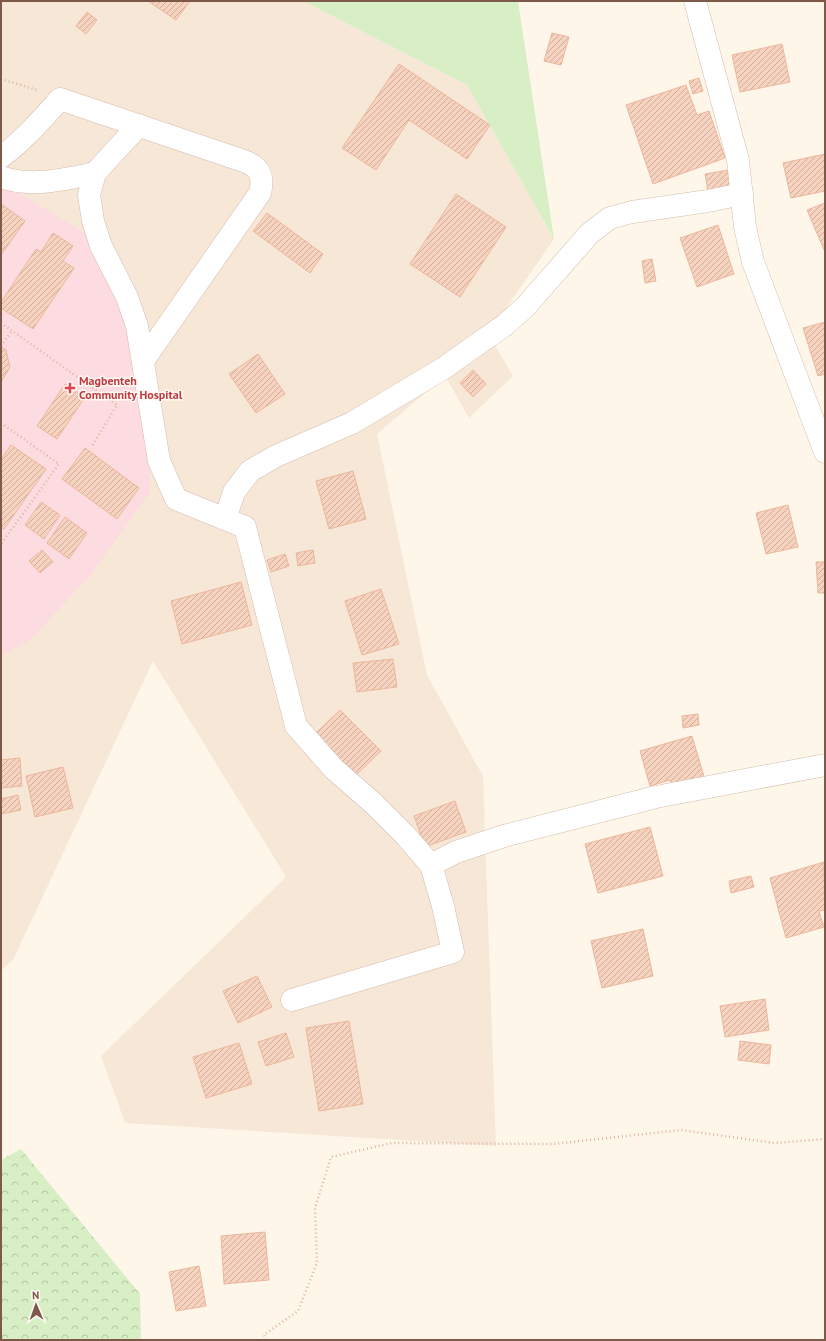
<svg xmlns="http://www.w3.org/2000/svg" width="826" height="1341" viewBox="0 0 826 1341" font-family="'PT Sans',sans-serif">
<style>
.residential{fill:#f7e7d7}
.medical{fill:#fddce1}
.green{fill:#d8efc5}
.forest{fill:url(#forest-crowns)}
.building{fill:url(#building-hatch);stroke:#ecb79c}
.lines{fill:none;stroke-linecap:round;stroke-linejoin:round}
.minor-casing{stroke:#d3bcad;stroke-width:23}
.path{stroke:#ddb5a0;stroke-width:2.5;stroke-dasharray:1 3;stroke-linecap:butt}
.minor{stroke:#fff;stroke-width:22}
.health-dot{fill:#e0444e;stroke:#fff9f2;stroke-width:1.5}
.labels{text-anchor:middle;stroke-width:3;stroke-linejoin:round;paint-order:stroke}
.health-label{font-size:12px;font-weight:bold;fill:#be3a42;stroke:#fff9f2;text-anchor:start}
</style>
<defs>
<pattern id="forest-crowns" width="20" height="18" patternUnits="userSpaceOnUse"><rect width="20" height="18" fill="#d8efc5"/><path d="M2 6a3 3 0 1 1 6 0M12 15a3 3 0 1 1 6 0" fill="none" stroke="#b4c5a2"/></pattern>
<pattern id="building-hatch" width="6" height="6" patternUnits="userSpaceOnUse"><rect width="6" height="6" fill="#f7d2be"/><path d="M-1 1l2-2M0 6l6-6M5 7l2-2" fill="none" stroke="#cdad9c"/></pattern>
</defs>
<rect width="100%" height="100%" fill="#fff6ea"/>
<!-- residential -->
<path class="residential" d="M1,1H303L467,85L554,239L488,334L513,376L469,418L445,376L377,434L427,675L483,776L496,1146L125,1123L101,1056L286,877L153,661L13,960L1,971Z"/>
<!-- medical -->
<path class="medical" d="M1,182L85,233L127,313L150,464V492L89,577L28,642L1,655Z"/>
<!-- green -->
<path class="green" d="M303,1H518L554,239L467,85Z"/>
<!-- forest -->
<path class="forest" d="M21,1149L140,1294L141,1340H1V1160Z"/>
<!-- building -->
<g class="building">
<path d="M148,1H190L176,20Z"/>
<path d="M87,12L97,20L86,34L76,26Z"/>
<path d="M552,33L569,37L561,65L544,61Z"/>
<path d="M782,44L790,82L740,92L732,55Z"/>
<path d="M399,64L490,125L467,159L409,120L376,170L342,148Z"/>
<path d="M699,78L703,91L693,94L689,81Z"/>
<path d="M686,85L697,115L709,111L725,158L653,184L626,105Z"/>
<path d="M825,154V191L791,198L783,163Z"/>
<path d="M729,170L732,186L708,191L705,174Z"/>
<path d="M456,194L506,227L460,297L410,264Z"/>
<path d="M825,203V252L807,210Z"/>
<path d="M1,204L25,221L1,255Z"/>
<path d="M267,213L323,254L310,273L253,231Z"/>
<path d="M718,225L734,274L697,287L680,238Z"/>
<path d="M53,233L73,246L63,261L74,268L33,329L1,308V302L36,249L41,252Z"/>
<path d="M652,259L656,281L645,283L642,261Z"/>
<path d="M825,322V374L818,376L803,328Z"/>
<path d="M1,347L6,350L10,367L1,382Z"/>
<path d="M258,354L285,394L256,413L229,374Z"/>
<path d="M473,370L486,384L473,397L460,383Z"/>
<path d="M65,384L85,397L57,439L37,426Z"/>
<path d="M11,445L46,469L4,529L1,527V459Z"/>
<path d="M85,448L139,488L117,519L62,479Z"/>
<path d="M353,471L366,519L329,529L316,481Z"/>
<path d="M41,502L60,515L44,539L25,525Z"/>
<path d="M788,505L798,547L766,554L756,513Z"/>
<path d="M65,517L87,533L69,559L47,543Z"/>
<path d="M42,550L53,562L40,573L29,561Z"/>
<path d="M313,550L315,563L298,566L296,553Z"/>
<path d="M285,554L289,566L271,572L267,560Z"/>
<path d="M816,562H825V593H818Z"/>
<path d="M241,582L252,625L182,644L171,601Z"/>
<path d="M381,589L399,644L362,655L345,601Z"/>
<path d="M393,659L397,687L357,692L353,663Z"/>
<path d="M340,710L381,751L353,778L312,737Z"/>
<path d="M698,714L699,725L683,728L682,716Z"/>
<path d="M692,736L706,783L673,792L670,780L650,786L640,751Z"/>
<path d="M20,758L22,786L1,788V760Z"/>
<path d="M63,767L73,808L35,817L26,776Z"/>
<path d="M18,795L21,810L1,814V799Z"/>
<path d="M455,801L466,832L425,847L414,816Z"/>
<path d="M650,827L663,876L598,893L585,844Z"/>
<path d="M824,862L825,910L819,911L824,927L786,938L770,878Z"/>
<path d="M751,876L754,887L731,893L729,881Z"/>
<path d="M643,929L653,976L602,988L591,941Z"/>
<path d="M257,976L272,1007L238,1023L223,991Z"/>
<path d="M765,999L769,1030L725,1037L720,1006Z"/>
<path d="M349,1021L363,1104L319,1111L306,1028Z"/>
<path d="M286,1033L294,1057L266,1066L258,1042Z"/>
<path d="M740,1041L771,1045L769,1064L738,1060Z"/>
<path d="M239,1043L252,1084L206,1098L193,1057Z"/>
<path d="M265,1232L269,1280L224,1284L221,1236Z"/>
<path d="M199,1266L206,1306L176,1311L169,1272Z"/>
</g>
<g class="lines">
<defs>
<g id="minor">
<path d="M695,1L738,160L745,227L753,262L825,452"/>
<path d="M139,125L95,173L89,195L93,221L101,246L127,297L137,326L159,461L176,499L245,527L296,726L334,769L374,804L405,835L431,865L443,906L453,952L292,1000"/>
<path d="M1,157C24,140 41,120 60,99L244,161C260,167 264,176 260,193L143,361"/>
<path d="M1,177C30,188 66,179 95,173"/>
<path d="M225,519L234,492L250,471L276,456L352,423L444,368L472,348L505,325L526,306L590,233L610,218L632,212L708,201L742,194"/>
<path d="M431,865L456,852L504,836L656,797L825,765"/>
</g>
</defs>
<!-- minor casing -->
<use href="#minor" class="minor-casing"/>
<!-- path -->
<g class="path">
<path d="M1,79L37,90"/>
<path d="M1,323L117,405L92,446"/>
<path d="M1,346L12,331"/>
<path d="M1,423L59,464L1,544"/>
<path d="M266,1340L264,1335L298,1311L317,1263L315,1208L331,1157L392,1143L553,1144L681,1130L774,1143L825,1139"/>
</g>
<!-- minor -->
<use href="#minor" class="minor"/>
</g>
<!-- markers -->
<path class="health-dot" d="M68 382h4v4h4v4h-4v4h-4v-4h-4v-4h4z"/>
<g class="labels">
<!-- health labels -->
<g class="health-label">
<text x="79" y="385">Magbenteh<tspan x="79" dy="14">Community Hospital</tspan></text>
</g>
</g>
<!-- border -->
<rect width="826" height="1341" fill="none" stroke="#7e5949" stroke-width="4"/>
<!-- north arrow -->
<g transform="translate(36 1305) rotate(358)" stroke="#fff9f2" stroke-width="3" paint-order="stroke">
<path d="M0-3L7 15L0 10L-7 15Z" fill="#7e5949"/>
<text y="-6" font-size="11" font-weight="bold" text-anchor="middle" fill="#7e5949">N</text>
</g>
</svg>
